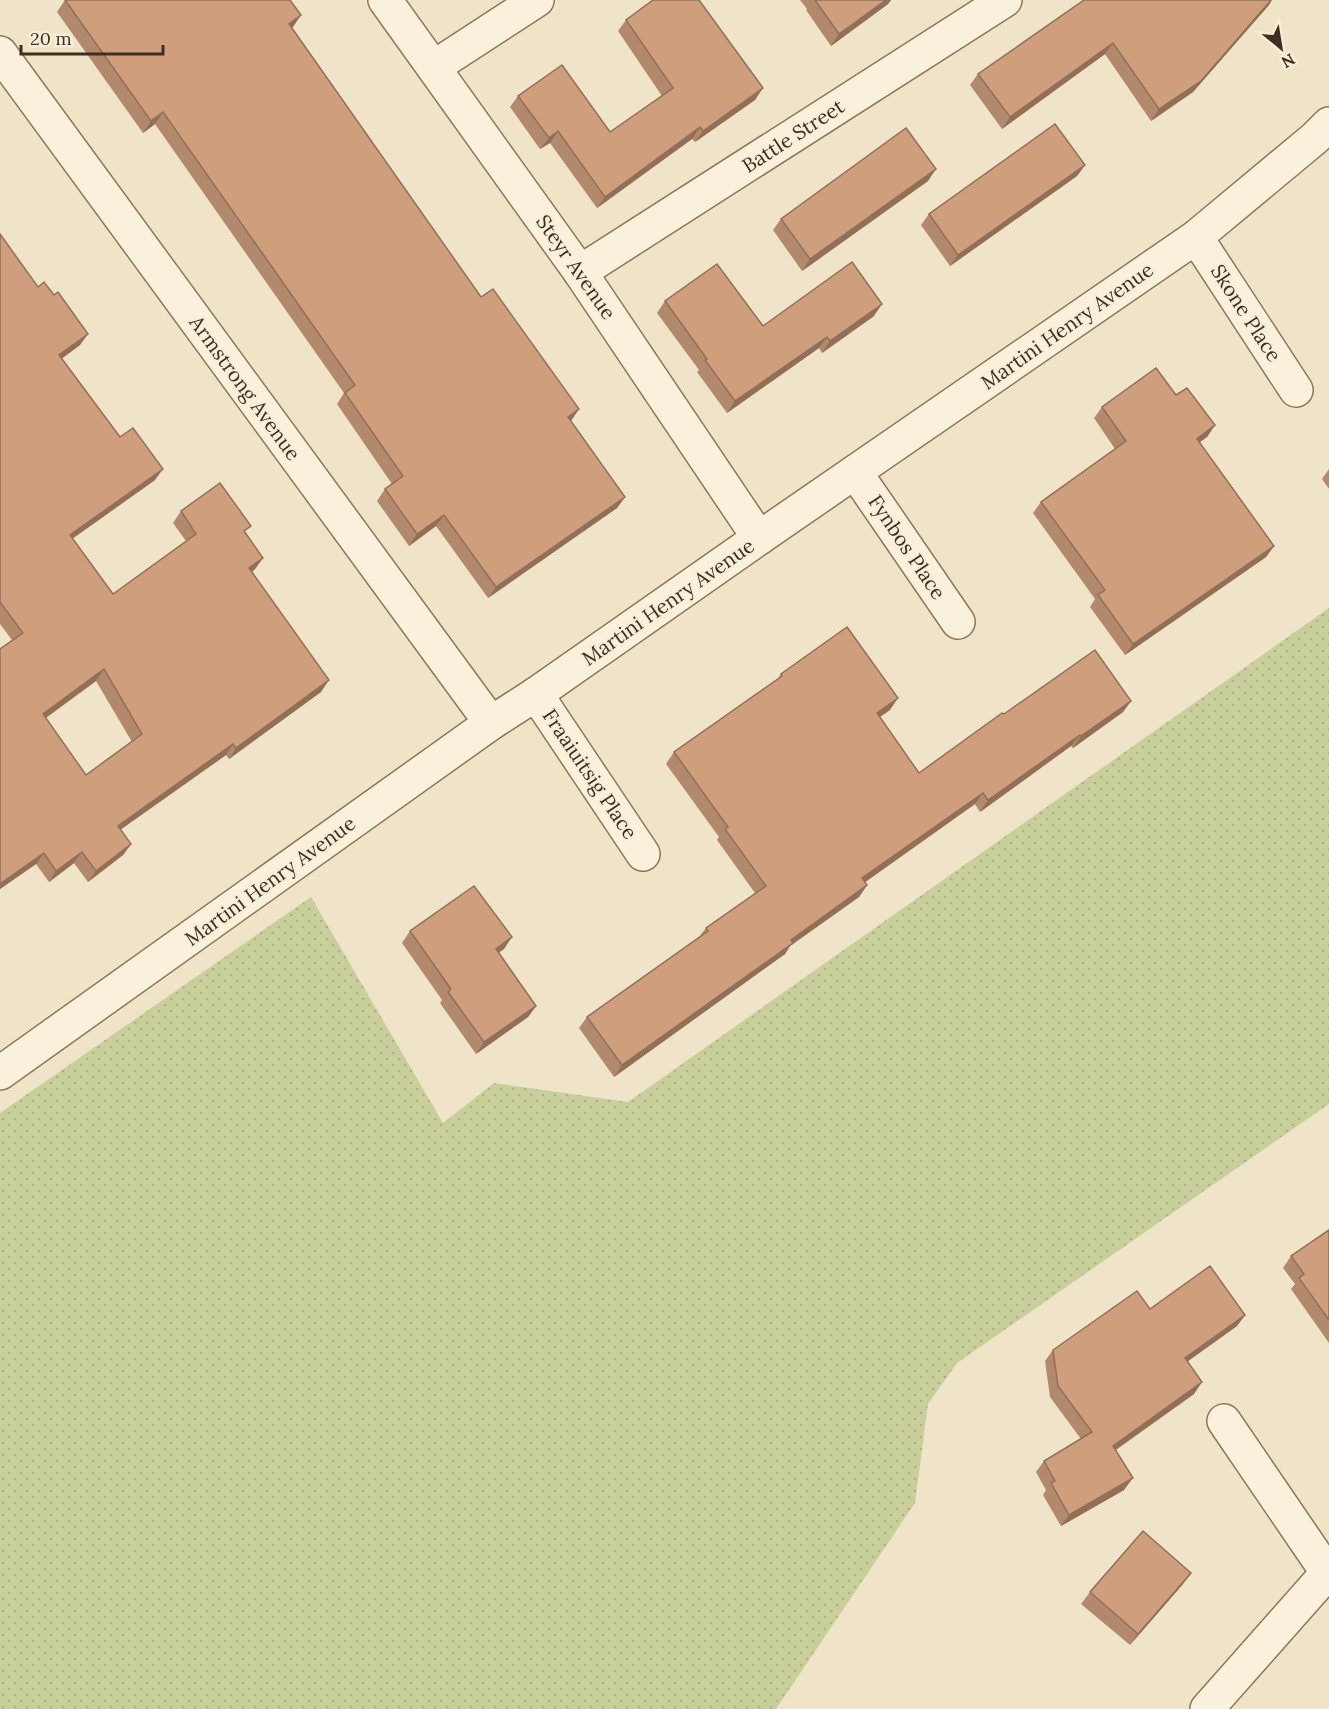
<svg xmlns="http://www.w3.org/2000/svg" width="1329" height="1709" viewBox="0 0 1329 1709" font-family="Lora,serif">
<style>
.grass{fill:url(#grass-dots)}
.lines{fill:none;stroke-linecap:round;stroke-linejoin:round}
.minor-casing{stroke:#8d765c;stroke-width:36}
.minor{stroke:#faf1dc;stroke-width:33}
.wall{fill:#b2896c;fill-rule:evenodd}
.shaded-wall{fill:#916f58}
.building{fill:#cf9f7d;stroke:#916f58;stroke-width:1.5;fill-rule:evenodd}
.labels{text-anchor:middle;stroke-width:4.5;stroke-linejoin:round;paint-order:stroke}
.street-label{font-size:20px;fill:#3d2e20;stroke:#f7eed8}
</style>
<defs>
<pattern id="grass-dots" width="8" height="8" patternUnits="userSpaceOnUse" patternTransform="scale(1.5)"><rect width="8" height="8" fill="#c9cf9b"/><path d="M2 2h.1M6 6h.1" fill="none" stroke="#aeb285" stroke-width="1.8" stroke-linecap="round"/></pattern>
</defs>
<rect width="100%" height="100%" fill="#f0e4c8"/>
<!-- grass -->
<path class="grass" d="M1329,608V1104L957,1363L928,1404L915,1503L776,1709H0V1113L311,897L443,1123L494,1083L628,1102Z"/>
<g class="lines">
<defs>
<g id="minor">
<path d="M385,0L580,272L759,538"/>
<path d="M0,53L491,723"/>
<path d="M434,67L537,0"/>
<path d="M1196,237L1296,390"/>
<path d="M580,272L1005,0"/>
<path d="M855,472L958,622"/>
<path d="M536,694L643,854"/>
<path d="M0,1073L491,723L536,694L759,538L1196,237L1315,138L1329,124"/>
<path d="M1224,1421L1327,1572"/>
<path d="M1207,1709L1329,1571"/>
</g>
</defs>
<!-- minor casing -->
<use href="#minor" class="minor-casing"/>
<!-- minor -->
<use href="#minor" class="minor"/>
</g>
<!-- wall -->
<g class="wall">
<path d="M65,0L293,27H292L481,297L625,497L617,508L488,598L436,526L409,546L377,501L385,489L392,484L337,404L344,393L155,124L143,133L57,12Z"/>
<path d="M800,0H891L888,4L831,46L806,10L807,9Z"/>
<path d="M1269,5L1193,92L1151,121L1105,54L1002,129L970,85L978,74Z"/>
<path d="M626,20L755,100L695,142L692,139L597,208L550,143L540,149L510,107L518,96L610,132L662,96L618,31Z"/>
<path d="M1085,165L1077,176L950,266L921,225L929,214Z"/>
<path d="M928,181L802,271L773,230L781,219Z"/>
<path d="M0,234L80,345L62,358L120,437L155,480L72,539L113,594L186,541L173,523L181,511L246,533L263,558L255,569L252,572L321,692L229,759L226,755L120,830L131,844L123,855L88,882L74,863L49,882L36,864L0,889V649L12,640L0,624ZM96,681L132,742L86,775L45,718Z"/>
<path d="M665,301L763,326L874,316L822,353L819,348L727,413L697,372L699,370L657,313Z"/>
<path d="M1176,395L1215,425L1207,437L1199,442L1274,546L1266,557L1125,655L1090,607L1095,599L1033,513L1041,502L1115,449L1094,418L1102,407Z"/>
<path d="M1329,469V489L1322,479Z"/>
<path d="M781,674L890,710L880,717L919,773L1004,714L1131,701L1123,712L1073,748L1071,746L980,812L975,804L865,882L867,885L859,897L790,946L785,954L614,1077L579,1028L587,1017L699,937L706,928L755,893L717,840L719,837L666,764L674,752L777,680Z"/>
<path d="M410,931L504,949L499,952L536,1006L528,1017L476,1054L440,1003L442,1000L402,943Z"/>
<path d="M1329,1230V1343L1291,1289L1295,1284L1283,1268L1291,1256Z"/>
<path d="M1150,1309L1245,1315L1237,1326L1188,1361L1194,1394L1116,1450L1124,1490L1061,1526L1043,1495L1046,1490L1036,1472L1044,1461L1081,1439L1050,1397L1045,1361L1053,1350Z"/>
<path d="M1183,1584L1130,1645L1081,1604L1090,1592Z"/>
</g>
<!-- shaded-wall -->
<g class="shaded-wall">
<path d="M886,0H891L888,4L831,46L839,34Z"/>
<path d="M1271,0H1272L1269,5L1193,92L1151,121L1159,109Z"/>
<path d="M301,15L293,27L281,35L289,24Z"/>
<path d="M1113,43L1105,54L1002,129L1010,117Z"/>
<path d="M763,88L755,100L695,142L703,131Z"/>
<path d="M163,112L155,124L143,133L151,121Z"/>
<path d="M700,127L692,139L597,208L605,197Z"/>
<path d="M558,131L550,143L540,149L549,138Z"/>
<path d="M1085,165L1077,176L950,266L958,255Z"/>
<path d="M936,169L928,181L802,271L810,259Z"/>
<path d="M882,304L874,316L822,353L830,341Z"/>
<path d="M88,334L80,345L52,366L59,355Z"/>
<path d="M827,337L819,348L727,413L735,401Z"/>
<path d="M579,409L571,421L568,417Z"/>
<path d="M1215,425L1207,437L1189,450L1197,439Z"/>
<path d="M163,469L155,480L62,546L70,535Z"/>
<path d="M625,497L617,508L488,598L496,587Z"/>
<path d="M444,515L436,526L409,546L417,534Z"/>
<path d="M1274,546L1266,557L1125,655L1133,644Z"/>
<path d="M263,558L255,569L242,579L249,568Z"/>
<path d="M104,669L96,681L35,726L43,714Z"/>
<path d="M329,680L321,692L229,759L236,748Z"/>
<path d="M898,698L890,710L869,724L877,713Z"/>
<path d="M1131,701L1123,712L1073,748L1081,736Z"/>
<path d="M1080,735L1071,746L980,812L988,800Z"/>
<path d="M233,744L226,755L110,837L118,826Z"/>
<path d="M983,793L975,804L854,890L862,878Z"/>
<path d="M131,844L123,855L88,882L96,871Z"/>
<path d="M82,852L74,863L49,882L56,871Z"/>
<path d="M44,853L36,864L0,889V884Z"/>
<path d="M867,885L859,897L790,946L785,954L614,1077L622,1065L791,940Z"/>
<path d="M512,937L504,949L488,960L496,949Z"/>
<path d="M536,1006L528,1017L476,1054L484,1042Z"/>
<path d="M1245,1315L1237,1326L1177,1369L1185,1358Z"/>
<path d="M1202,1382L1194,1394L1105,1457L1113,1446Z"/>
<path d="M1133,1478L1124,1490L1061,1526L1069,1515Z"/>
<path d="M1191,1573L1183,1584L1130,1645L1138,1634Z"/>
</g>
<!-- building -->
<g class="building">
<path d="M65,0H290L301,15L289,24L481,297L493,289L579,409L568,417L625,497L496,587L444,515L417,534L385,489L403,476L345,393L355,385L163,112L151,121Z"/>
<path d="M653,0H699L763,88L703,131L700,127L605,197L558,131L549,138L518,96L562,65L610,132L673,88L626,20Z"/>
<path d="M815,0H886L839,34Z"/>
<path d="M1084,0H1271L1201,81L1159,109L1113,43L1010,117L978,74Z"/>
<path d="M1055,124L1085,165L958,255L929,214Z"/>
<path d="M906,128L936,169L810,259L781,219Z"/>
<path d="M0,234L38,287L44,282L54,295L58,292L88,334L59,355L120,437L133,428L163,469L70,535L113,594L196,534L181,511L220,483L251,526L244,531L263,558L249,568L329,680L236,748L233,744L118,826L131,844L96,871L82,852L56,871L44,853L0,884V649L23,633L0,602ZM104,669L142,734L86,775L43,714Z"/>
<path d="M852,262L882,304L830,341L827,337L735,401L705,360L707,359L665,301L717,264L763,326Z"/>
<path d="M1156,368L1176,395L1187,388L1215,425L1197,439L1274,546L1133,644L1098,595L1105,590L1041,502L1126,441L1102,407Z"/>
<path d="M847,627L898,698L877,713L919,773L1002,713L1004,714L1095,650L1131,701L1081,736L1080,735L988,800L983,793L862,878L867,885L791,940L793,943L622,1065L587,1017L708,931L706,928L766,886L725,829L728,827L674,752L782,676L781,674Z"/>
<path d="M474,886L512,937L496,949L536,1006L484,1042L448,992L451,989L410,931Z"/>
<path d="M1329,1230V1320L1299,1278L1304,1274L1291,1256Z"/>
<path d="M1210,1266L1245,1315L1185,1358L1202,1382L1113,1446L1133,1478L1069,1515L1051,1483L1055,1481L1044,1461L1092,1432L1058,1386L1053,1350L1137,1291L1150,1309Z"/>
<path d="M1143,1531L1191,1573L1138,1634L1090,1592Z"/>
</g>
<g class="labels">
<!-- street labels -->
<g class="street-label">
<text transform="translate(793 136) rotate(-33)" y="7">Battle Street</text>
<text transform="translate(576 267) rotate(55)" y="7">Steyr Avenue</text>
<text transform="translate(1246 313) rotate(57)" y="7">Skone Place</text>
<text transform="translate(1067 326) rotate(-35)" y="7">Martini Henry Avenue</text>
<text transform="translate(245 388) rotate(54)" y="7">Armstrong Avenue</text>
<text transform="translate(907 547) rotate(56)" y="7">Fynbos Place</text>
<text transform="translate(668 602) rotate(-35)" y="7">Martini Henry Avenue</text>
<text transform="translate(590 774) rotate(56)" y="7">Fraaiuitsig Place</text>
<text transform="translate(270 881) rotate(-36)" y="7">Martini Henry Avenue</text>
</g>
</g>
<!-- north arrow -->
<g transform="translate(1281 48) rotate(150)" stroke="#f7eed8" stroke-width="4.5" paint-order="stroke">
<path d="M0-4.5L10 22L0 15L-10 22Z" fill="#3d2e20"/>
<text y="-9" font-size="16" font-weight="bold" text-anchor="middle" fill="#3d2e20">N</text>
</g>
<!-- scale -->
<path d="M21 45v9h142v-9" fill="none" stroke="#3d2e20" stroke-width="3"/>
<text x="30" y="45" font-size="18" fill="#3d2e20" stroke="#f7eed8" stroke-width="4.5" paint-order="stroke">20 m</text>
</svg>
